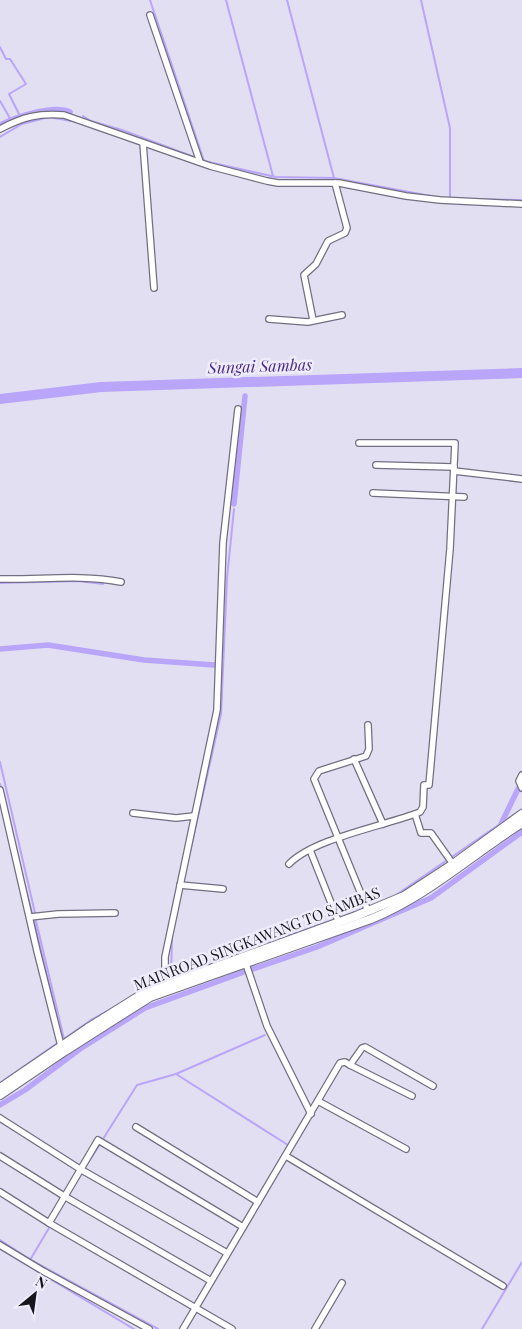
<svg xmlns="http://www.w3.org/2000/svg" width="522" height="1329" viewBox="0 0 522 1329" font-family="'Playfair Display',serif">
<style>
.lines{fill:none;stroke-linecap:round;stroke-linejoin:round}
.stream{stroke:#b9a5f9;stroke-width:2}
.canal{stroke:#b9a5f9;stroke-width:5.5}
.river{stroke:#b9a5f9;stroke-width:10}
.minor-casing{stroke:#726f80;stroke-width:8}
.highway-casing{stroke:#726f80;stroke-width:10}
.minor{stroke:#fff;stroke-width:5.5}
.highway{stroke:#fff;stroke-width:8}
.labels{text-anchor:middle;stroke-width:5;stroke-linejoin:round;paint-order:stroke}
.street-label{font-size:15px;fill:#18161d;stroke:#efecfc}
.water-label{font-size:16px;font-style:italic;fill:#4c2c8b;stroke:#efecfc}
</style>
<rect width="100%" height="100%" fill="#e2dff2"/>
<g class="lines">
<!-- stream -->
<g class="stream">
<path d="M150,0L204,161L276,177L334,178L436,197"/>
<path d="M226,0L273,176"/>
<path d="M287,0L334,178"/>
<path d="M421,0L450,128V198"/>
<path d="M0,47L6,59H10L26,84L9,94L20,116"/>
<path d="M0,101L11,120"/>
<path d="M83,116L91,121L122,130L194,157"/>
<path d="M0,137L22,124L49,117L71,121"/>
<path d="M467,199L522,200"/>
<path d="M0,583L79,581L103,584"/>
<path d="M0,762L35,913"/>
<path d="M0,784L1,789"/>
<path d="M190,852L221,714L227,578L234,509"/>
<path d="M25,886L32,913"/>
<path d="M396,895L522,809"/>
<path d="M342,917L362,909"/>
<path d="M34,921L57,1018"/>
<path d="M36,921L64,1039L91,1020L115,1007"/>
<path d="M235,956L273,941L333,920"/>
<path d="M171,978L172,936"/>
<path d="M265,1035L176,1074L288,1145"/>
<path d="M0,1083L56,1044"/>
<path d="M103,1139L137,1085L176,1074"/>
<path d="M85,1167L99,1146"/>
<path d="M0,1240L31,1260L158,1329"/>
<path d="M0,1249L134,1329"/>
<path d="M30,1260L49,1228"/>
<path d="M482,1329L522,1262"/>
</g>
<!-- canal -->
<g class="canal">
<path d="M0,125C16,117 54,104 70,112"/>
<path d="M234,504L245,396"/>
<path d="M0,649L48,645L144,660L214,665"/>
<path d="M501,824L518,789"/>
<path d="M250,970L317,947L431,898L522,832"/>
<path d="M0,1105L25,1090L80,1049L145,1008L244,972"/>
</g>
<!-- river -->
<path class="river" d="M0,399L101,387L522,373"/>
<defs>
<g id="minor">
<path d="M150,15L200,162"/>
<path d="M0,129C23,117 38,113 64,115L210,166L267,181L278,183H339L406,196L440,200L522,204"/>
<path d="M143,143L154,288"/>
<path d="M269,319L308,322L342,315"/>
<path d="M313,320L304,275L316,264L328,241L345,233L347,228L335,183"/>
<path d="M376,465L454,467"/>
<path d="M454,471L522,479"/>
<path d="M373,493L464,497"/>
<path d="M0,579C40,580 81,574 121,582"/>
<path d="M368,725L369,749L366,756L319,771L314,779L368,911"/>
<path d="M354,759L383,824"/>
<path d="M522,775L519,781L522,788"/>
<path d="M0,790L37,951L61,1046"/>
<path d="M133,813L176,818L194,816"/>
<path d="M415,814L421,833H431L453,864"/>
<path d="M310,850L339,923"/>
<path d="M289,864C314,838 385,826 420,812L423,807L424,785H429L450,549L455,443H359"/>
<path d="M180,885L223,889"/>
<path d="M333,908L361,896"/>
<path d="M30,917L58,914L115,913"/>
<path d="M246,964L267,1026L311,1114"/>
<path d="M168,983L165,973V957L217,710L223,543L238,409"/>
<path d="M350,1065L412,1096"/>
<path d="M318,1101L406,1149"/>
<path d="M0,1118L80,1169L227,1253"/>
<path d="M136,1127L258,1202"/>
<path d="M0,1156L64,1196L211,1281"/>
<path d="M286,1156L503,1286"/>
<path d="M0,1192L49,1223L232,1329"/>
<path d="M49,1223L98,1140L243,1227"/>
<path d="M0,1245L43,1271L149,1329"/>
<path d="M183,1329L340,1063L345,1062L350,1065L362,1048L365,1047L433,1086"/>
<path d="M315,1329L342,1283"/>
</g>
<g id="highway">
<path d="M0,1088L88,1028L144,993L168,983L199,973L356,916L404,896L453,864L522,814"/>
<path d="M0,1095L65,1051L150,997L371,919C429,895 470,856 522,823"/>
</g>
</defs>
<!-- minor casing -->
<use href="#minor" class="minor-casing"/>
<!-- highway casing -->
<use href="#highway" class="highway-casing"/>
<!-- minor -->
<use href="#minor" class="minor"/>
<!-- highway -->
<use href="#highway" class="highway"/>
</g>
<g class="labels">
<!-- street labels -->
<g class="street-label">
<text transform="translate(257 939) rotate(-21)" y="5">MAINROAD SINGKAWANG TO SAMBAS</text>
</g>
<!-- water labels -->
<g class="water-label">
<text transform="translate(260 366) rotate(-2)" y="6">Sungai Sambas</text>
</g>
</g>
<!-- north arrow -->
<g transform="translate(35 1294) rotate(29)" stroke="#efecfc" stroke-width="4" paint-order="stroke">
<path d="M0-4L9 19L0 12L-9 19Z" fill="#18161d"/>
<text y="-8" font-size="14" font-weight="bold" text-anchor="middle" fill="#18161d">N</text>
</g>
</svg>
